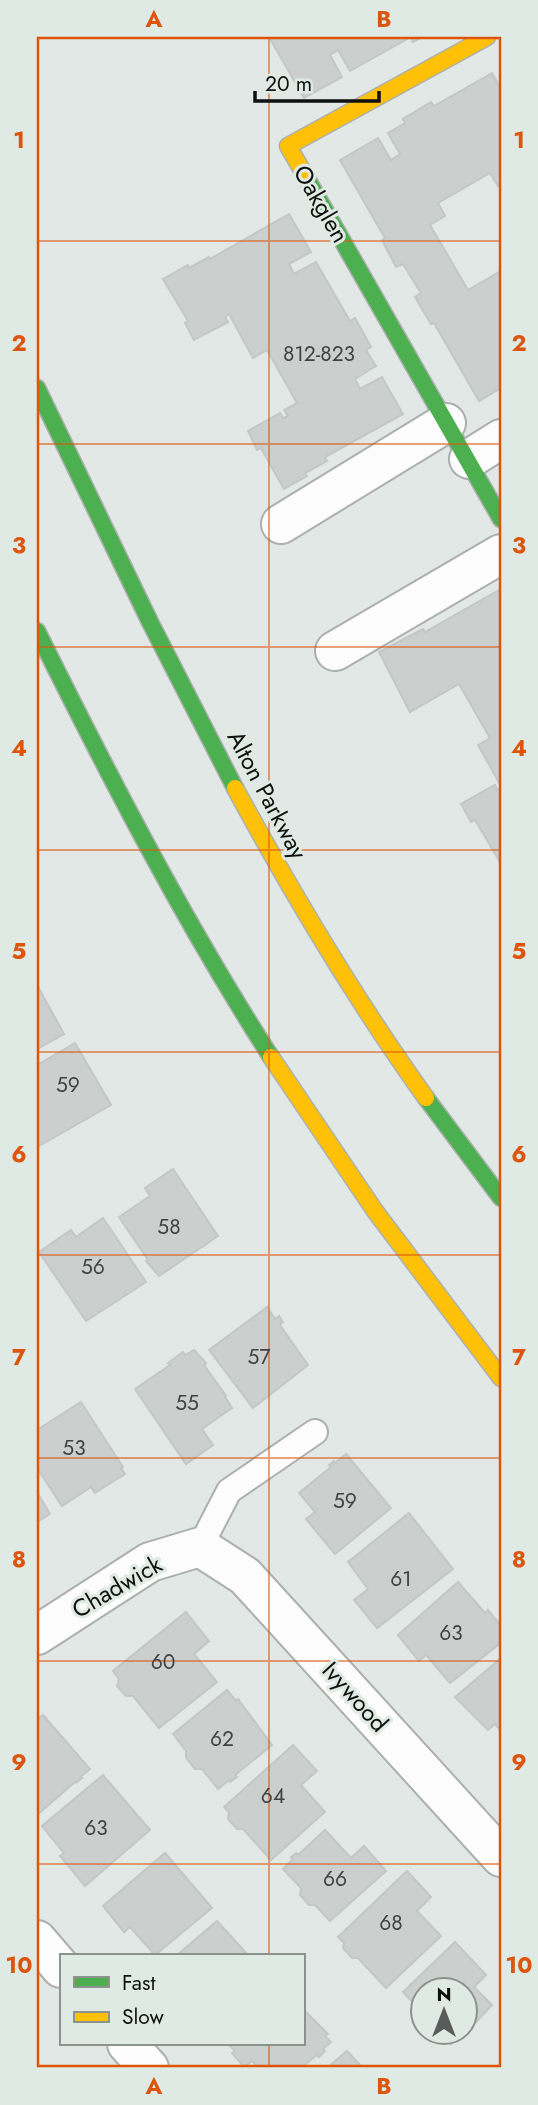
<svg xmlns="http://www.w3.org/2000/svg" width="538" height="2105" viewBox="0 0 538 2105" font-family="Jost,sans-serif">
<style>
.building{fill:#cbd0cf;stroke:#c3c7c6;stroke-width:2}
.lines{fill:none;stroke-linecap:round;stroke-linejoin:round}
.lane-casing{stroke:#acb0ad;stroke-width:28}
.street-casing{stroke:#acb0ad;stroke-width:42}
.fast-casing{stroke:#acb0ad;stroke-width:19}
.slow-casing{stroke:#acb0ad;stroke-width:19}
.lane{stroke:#fbfcfb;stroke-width:24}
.street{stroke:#fbfcfb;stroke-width:38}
.fast{stroke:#4caf50;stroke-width:16}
.slow{stroke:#ffc107;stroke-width:16}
.grid{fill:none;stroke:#dd550c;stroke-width:2;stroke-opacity:0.55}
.labels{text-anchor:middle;stroke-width:6;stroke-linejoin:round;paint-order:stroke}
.number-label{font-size:21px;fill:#3f4341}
.street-label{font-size:24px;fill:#0e110f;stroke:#e0eae4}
.neatline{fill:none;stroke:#dd550c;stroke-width:2.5}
.grid-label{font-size:23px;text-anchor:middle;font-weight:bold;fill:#dd550c}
</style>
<rect width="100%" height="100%" fill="#e2e8e5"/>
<!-- building -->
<g class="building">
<path d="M269,37H422L413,42L411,37L350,71L338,50L330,55L342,77L304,98Z"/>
<path d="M492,73L501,89V184L498,186L490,173L438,203L445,216L430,225L468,290L501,271V388L479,401L434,323L431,324L415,297L421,293L403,264L396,267L382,240L385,238L340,160L378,138L391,160L400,154L388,133L405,123L403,119L431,102L434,106Z"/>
<path d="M289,214L311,252L289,264L294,274L316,262L350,321L355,318L371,347L366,350L376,366L355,379L360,389L382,377L403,414L325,457L327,461L305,473L307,476L284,489L261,448L257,450L248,431L280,413L283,418L288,416L284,410L297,403L267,350L253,358L229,314L225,317L228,322L194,340L185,323L188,321L163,279L188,265L189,268L209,257L210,259Z"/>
<path d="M501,589V786L478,745L490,738L459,684L410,712L379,652L423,629L425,632Z"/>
<path d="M495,785L497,790L501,788L500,862L475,820L471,822L461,804Z"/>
<path d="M37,985L64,1034L37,1049Z"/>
<path d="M75,1043L111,1105L37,1147V1065Z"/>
<path d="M173,1169L218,1236L159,1276L146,1261L148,1260L119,1217L150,1196L145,1188Z"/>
<path d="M103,1218L146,1282L86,1321L39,1252L71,1230L76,1237Z"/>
<path d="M267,1307L275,1319L279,1316L283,1322L280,1325L308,1365L253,1408L209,1350Z"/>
<path d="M194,1350L206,1363L204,1365L226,1396L225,1397L232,1408L202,1429L213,1445L186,1464L135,1389L170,1365L168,1363L183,1352L185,1355Z"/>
<path d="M81,1402L123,1467L121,1468L125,1474L95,1493L91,1487L62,1506L37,1468V1430Z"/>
<path d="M346,1454L391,1508L335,1554L306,1519L315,1512L299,1493L331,1467L329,1465L334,1461L335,1463Z"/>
<path d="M37,1492L50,1514L37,1522Z"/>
<path d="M409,1513L453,1569L377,1628L354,1600L368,1589L348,1562Z"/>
<path d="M458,1582L485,1613L488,1610L501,1626V1639L498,1645L450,1683L426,1655L419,1661L398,1635Z"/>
<path d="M186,1612L209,1641L194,1654L217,1682L159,1728L133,1696H126L117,1686L119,1679L113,1671Z"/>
<path d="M501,1658V1731L495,1724L488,1730L455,1697Z"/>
<path d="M227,1690L236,1701L238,1699L272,1745L235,1775L237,1777L230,1782L229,1780L218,1789L202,1769H195L186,1758V1751L173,1734Z"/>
<path d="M43,1715L90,1769L80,1777L82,1778L76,1783L75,1782L37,1815V1720Z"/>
<path d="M293,1745L317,1771L301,1785L325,1812L271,1860L243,1829H237L228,1819L229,1812L224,1807Z"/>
<path d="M103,1775L150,1830L85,1886L60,1856L64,1853L42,1826Z"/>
<path d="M325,1830L351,1858L364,1846L386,1871L330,1921L315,1905H309L300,1895L301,1888L283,1869L293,1859L291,1857L296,1853L298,1855Z"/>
<path d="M165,1853L212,1908L155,1955L130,1927L124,1932L103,1906Z"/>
<path d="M407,1871L431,1897L417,1911L441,1936L386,1988L358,1958H352L343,1948L344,1943L338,1937Z"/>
<path d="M217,1921L249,1956H176Z"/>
<path d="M455,1942L486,1975L474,1987L492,2005L461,2038L459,2036L451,2044L439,2032H464V1990H422V2019L418,2014V2008L403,1992Z"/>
<path d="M303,2009L328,2034L325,2036L331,2042L323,2049L325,2051L319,2057L317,2055L301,2068H259L252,2061L244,2067L232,2053L235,2051L228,2044H303Z"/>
<path d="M347,2051L363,2068H327Z"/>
</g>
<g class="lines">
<defs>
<path id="lane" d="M200,1547L229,1491L315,1432"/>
<g id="street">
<path d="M469,459L501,439"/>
<path d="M281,524L446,423"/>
<path d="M335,651L501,554"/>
<path d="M37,1635L150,1562L200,1547L245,1576L501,1857"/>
<path d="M37,1940L61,1968"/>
<path d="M127,2044L149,2068"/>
</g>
<g id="fast">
<path d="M306,177L501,519"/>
<path d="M37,388L150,622L235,788"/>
<path d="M37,631C109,776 183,920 271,1057"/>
<path d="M426,1098L501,1198"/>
</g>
<g id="slow">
<path d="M306,177L288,146L487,37"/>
<path d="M235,788C293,895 355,999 426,1098"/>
<path d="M271,1057L375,1211L501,1378"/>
</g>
</defs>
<!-- lane casing -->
<use href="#lane" class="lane-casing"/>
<!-- street casing -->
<use href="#street" class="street-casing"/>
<!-- fast casing -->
<use href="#fast" class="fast-casing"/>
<!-- slow casing -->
<use href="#slow" class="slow-casing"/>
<!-- lane -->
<use href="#lane" class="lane"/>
<!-- street -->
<use href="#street" class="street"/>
<!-- fast -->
<use href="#fast" class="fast"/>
<!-- slow -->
<use href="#slow" class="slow"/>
</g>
<!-- grid -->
<path class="grid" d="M269,37V1956M37,241H501M37,444H501M37,647H501M37,850H501M37,1052H501M37,1255H501M37,1458H501M37,1661H501M37,1864H501M269,2044V2068"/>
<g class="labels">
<!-- number labels -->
<g class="number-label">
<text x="319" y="361">812-823</text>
<text x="68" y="1092">59</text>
<text x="169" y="1234">58</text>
<text x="93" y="1274">56</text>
<text x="259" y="1364">57</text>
<text x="187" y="1410">55</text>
<text x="74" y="1455">53</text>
<text x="345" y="1508">59</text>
<text x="401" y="1586">61</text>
<text x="451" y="1640">63</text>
<text x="163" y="1669">60</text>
<text x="222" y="1746">62</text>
<text x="273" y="1803">64</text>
<text x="96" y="1835">63</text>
<text x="335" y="1886">66</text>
<text x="391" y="1930">68</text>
</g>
<!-- street labels -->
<g class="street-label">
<text transform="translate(321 204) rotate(60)" y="8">Oakglen</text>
<text transform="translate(267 795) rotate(62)" y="8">Alton Parkway</text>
<text transform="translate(117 1587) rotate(-30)" y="8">Chadwick</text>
<text transform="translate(355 1697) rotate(48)" y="8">Ivywood</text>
</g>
</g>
<!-- border -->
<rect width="538" height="2105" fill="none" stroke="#e0eae4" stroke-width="77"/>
<!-- legend -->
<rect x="60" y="1954" width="245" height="91" fill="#e0eae4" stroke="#8c938f" stroke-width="2"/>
<rect x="74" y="1977" width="35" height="10" fill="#4caf50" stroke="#8c938f" stroke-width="2"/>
<text x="122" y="1990" font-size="21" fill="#0e110f">Fast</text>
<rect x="74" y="2012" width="35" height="10" fill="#ffc107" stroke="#8c938f" stroke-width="2"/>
<text x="122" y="2024" font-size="21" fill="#0e110f">Slow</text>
<!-- north arrow -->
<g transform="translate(444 2011)"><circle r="33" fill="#e0eae4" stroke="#8c938f" stroke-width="2"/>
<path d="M0-5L12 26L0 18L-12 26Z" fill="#585c5a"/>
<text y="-10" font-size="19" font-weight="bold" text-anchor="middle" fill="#0e110f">N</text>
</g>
<!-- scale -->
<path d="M255 91v10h124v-10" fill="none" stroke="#0e110f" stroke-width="3.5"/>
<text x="265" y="91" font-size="21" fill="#0e110f" stroke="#e0eae4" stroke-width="5" paint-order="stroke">20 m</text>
<rect x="38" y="38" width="462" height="2028" class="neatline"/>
<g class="grid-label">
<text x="154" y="27">A</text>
<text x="384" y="27">B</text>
<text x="19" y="148">1</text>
<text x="519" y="148">1</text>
<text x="19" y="351">2</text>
<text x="519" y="351">2</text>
<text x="19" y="553">3</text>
<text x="519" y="553">3</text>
<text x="19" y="756">4</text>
<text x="519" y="756">4</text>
<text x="19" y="959">5</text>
<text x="519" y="959">5</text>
<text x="19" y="1162">6</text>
<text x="519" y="1162">6</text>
<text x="19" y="1365">7</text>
<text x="519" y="1365">7</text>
<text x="19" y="1567">8</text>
<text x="519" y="1567">8</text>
<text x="19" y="1770">9</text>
<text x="519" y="1770">9</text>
<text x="19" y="1973">10</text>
<text x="519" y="1973">10</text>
<text x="154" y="2094">A</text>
<text x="384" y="2094">B</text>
</g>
</svg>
